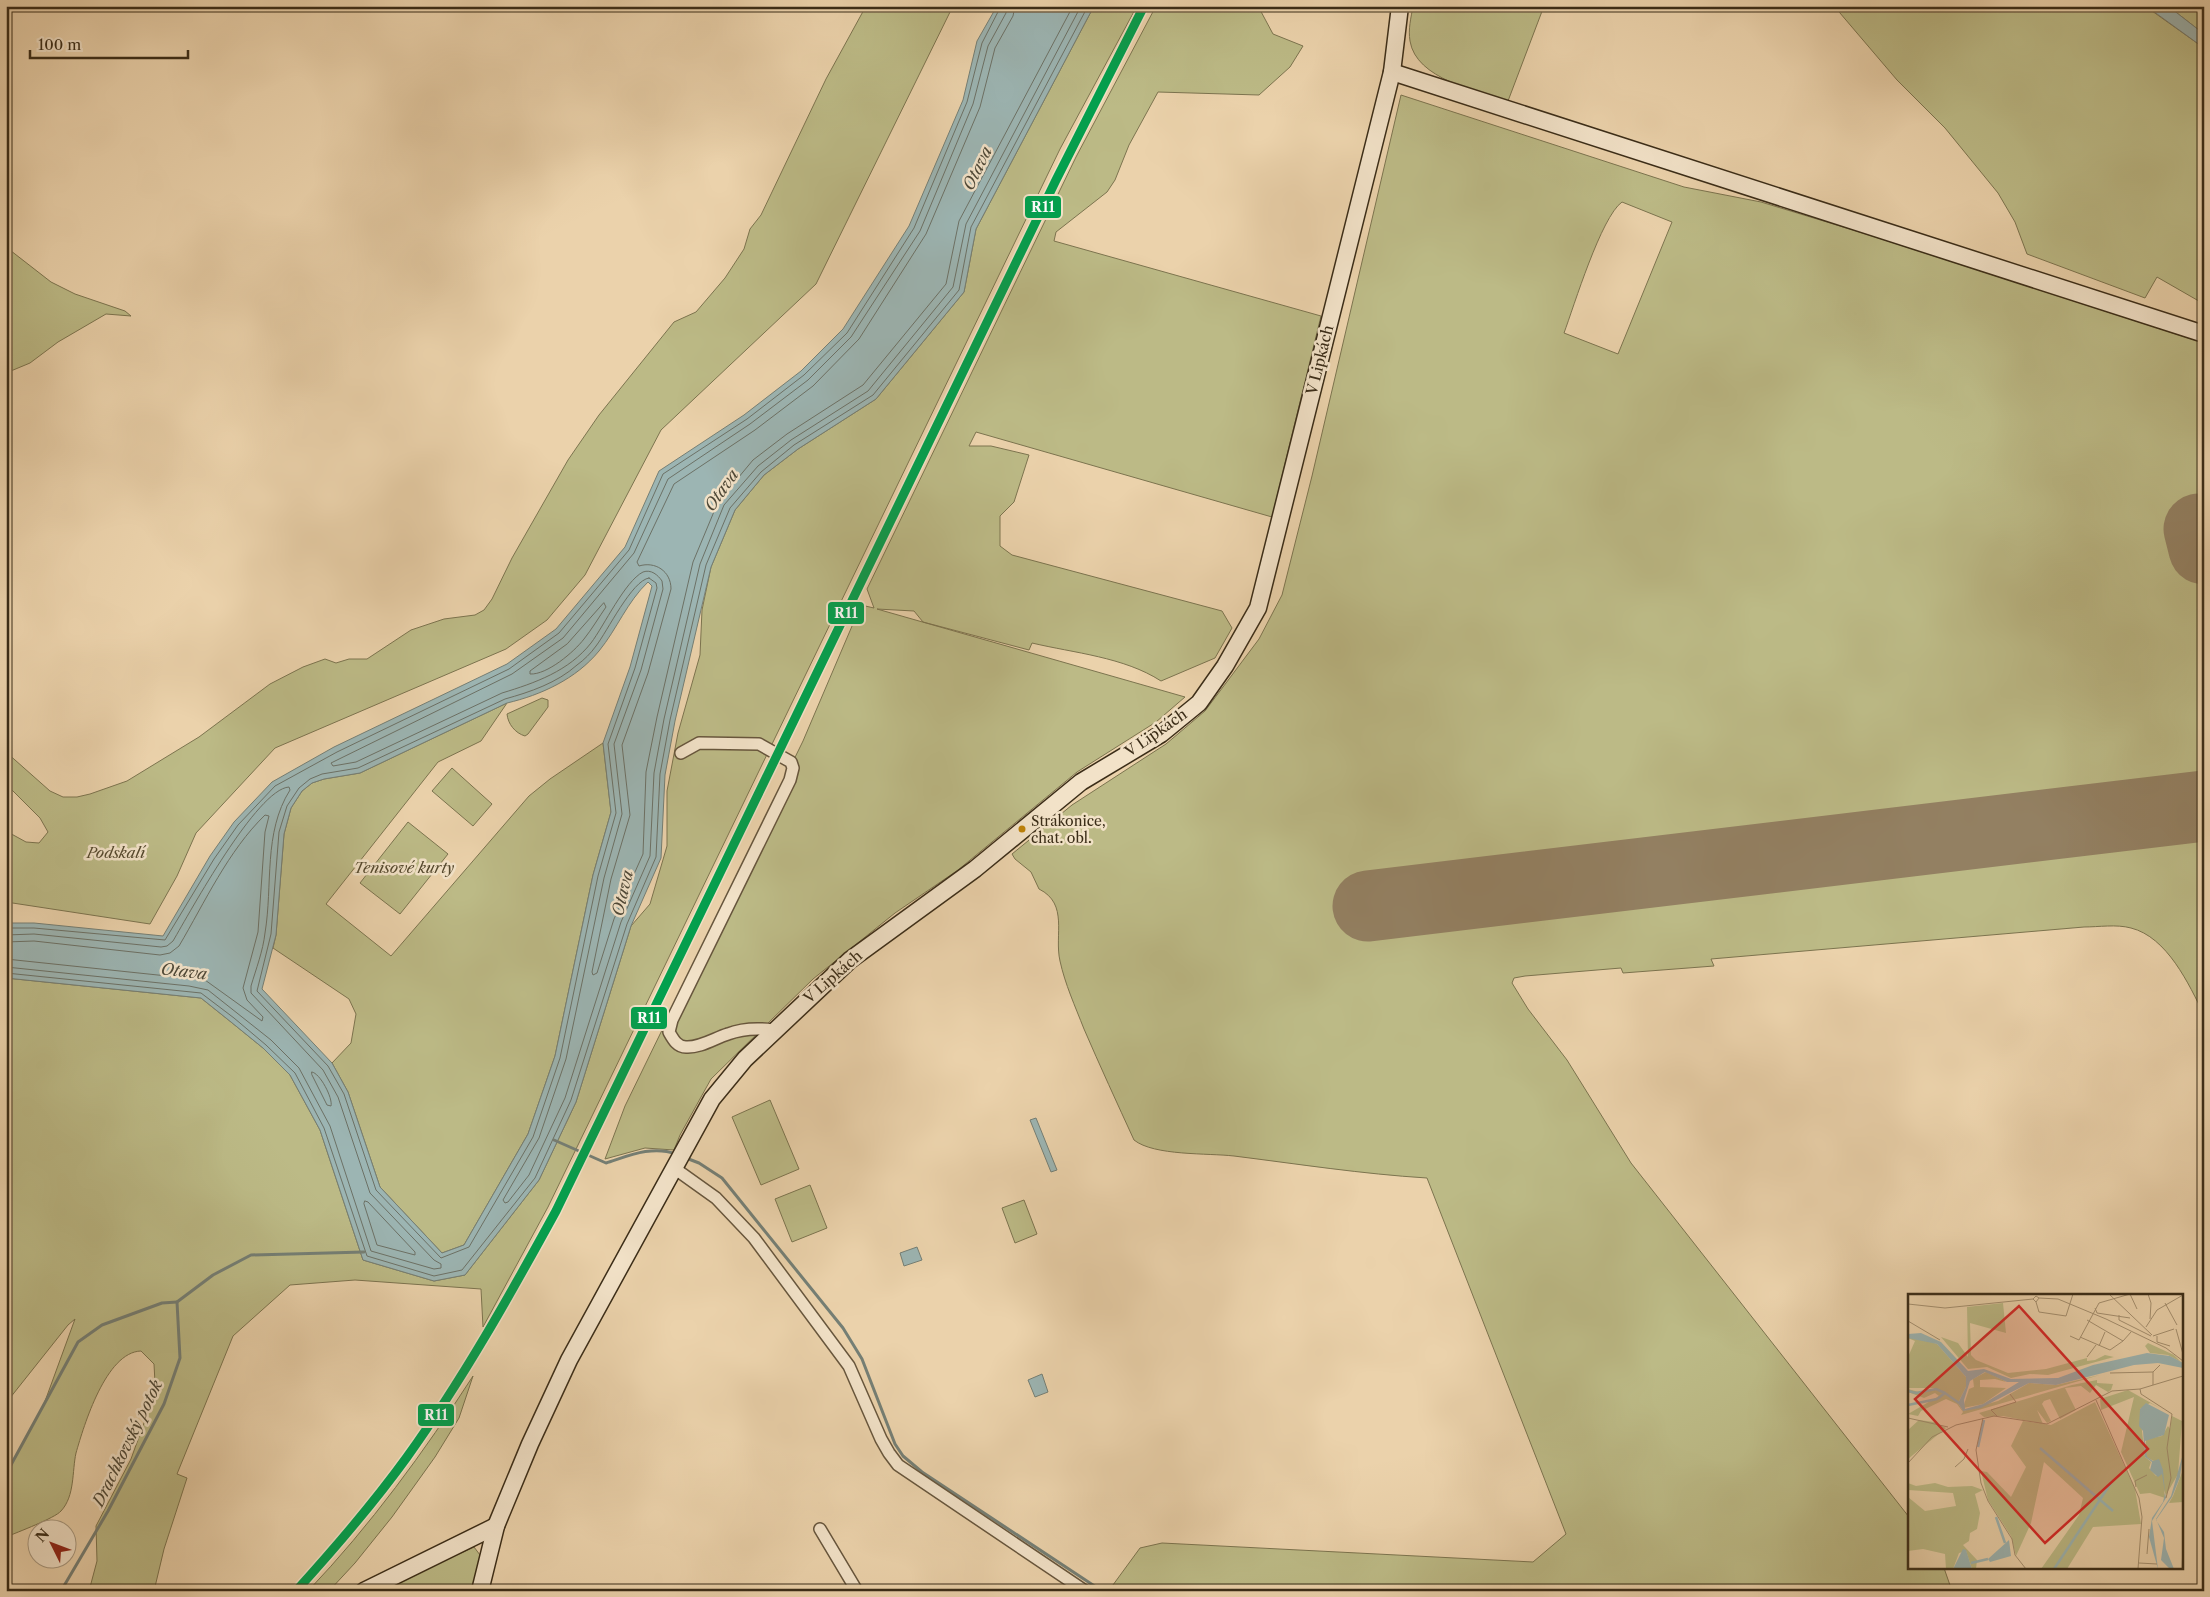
<svg xmlns="http://www.w3.org/2000/svg" width="2210" height="1597" viewBox="0 0 2210 1597" font-family="'Libre Caslon Text',serif">
<style>
.green{fill:#bcba86;stroke:#7c744f;fill-rule:evenodd}
.water{fill:#9cb5b3;stroke:#757f75;fill-rule:evenodd}
.lines{fill:none;stroke-linecap:round;stroke-linejoin:round}
.shore{stroke:#6c7166;stroke-width:1}
.stream{stroke:#757f75;stroke-width:3}
.runway{stroke:#938062;stroke-width:71}
.street-casing{stroke:#67563d;stroke-width:14}
.secondary-casing{stroke:#3b2d18;stroke-width:19}
.street{stroke:#f2e2c8;stroke-width:11}
.secondary{stroke:#f2e2c8;stroke-width:16}
.rail-1-casing{stroke:#f2e2c8;stroke-width:12}
.rail-1{stroke:#03a04e;stroke-width:9}
.bus-dot{fill:#bf8207;stroke:#f2e2c8;stroke-width:2}
.labels{text-anchor:middle;stroke-width:5;stroke-linejoin:round;paint-order:stroke}
.bus-label{font-size:14px;fill:#3b2d18;stroke:#f2e2c8;text-anchor:start}
.street-label{font-size:15px;fill:#3b2d18;stroke:#f2e2c8}
.park-label{font-size:15px;font-style:italic;fill:#55492e;stroke:#f2e2c8}
.water-label{font-size:16px;font-style:italic;fill:#4e4837;stroke:#f2e2c8}
.inset-river{fill:none;stroke:#9cb5b3;stroke-width:2.5}
.inset-road{fill:none;stroke:#a59070;stroke-width:1}
.view{fill:#d62828;fill-opacity:0.15;stroke:#d62828;stroke-width:2.5}
.inset-edge{fill:none;stroke:#3b2d18;stroke-width:2.5}
.line-badge{stroke:#f2e2c8;stroke-width:2}
.badge-label{font-size:14px;text-anchor:middle;font-weight:bold;fill:#fff}
</style>
<rect width="100%" height="100%" fill="#ebd2ab"/>
<filter id="stains"><feTurbulence type="fractalNoise" baseFrequency=".004" numOctaves="4"/><feColorMatrix values="0 0 0 0 .2 0 0 0 0 .09 0 0 0 0 .02 0 0 0 .5 -.17"/></filter>
<radialGradient id="worn" r=".72"><stop offset=".6" stop-color="#630" stop-opacity="0"/><stop offset="1" stop-color="#630" stop-opacity=".3"/></radialGradient>
<!-- green -->
<g class="green">
<path d="M866,6H953L816,284L661,430L585,575L547,620L506,649L275,748L196,833L177,876L150,924L6,902V831L26,842L39,843L48,832L40,818L6,784V752L50,791L63,797H77L90,794L127,781L199,737L270,684L303,667L325,659L336,663L349,659H367L411,630L444,619L475,615L484,610L492,599L512,558L568,460L599,415L674,322L696,312L725,278L744,249L750,229L761,215L826,79Z"/>
<path d="M1094,6H1137L1060,149L548,1207L483,1327L481,1289L355,1280L290,1285L233,1336L177,1474L187,1478L164,1549L154,1591H89L97,1561L96,1526L131,1459L149,1409L155,1383L154,1364L141,1351C106,1352 84,1425 76,1453C72,1471 75,1496 61,1511C55,1518 18,1532 6,1537V1474L44,1404L75,1319L68,1325L6,1403V978L201,998L231,1022L263,1048L290,1075L320,1130L363,1260L434,1281L465,1275L539,1180L576,1102L631,926L650,904L667,846V791L678,733L700,655L702,610L711,567L735,510L764,475L798,449L876,399L964,292L976,229Z"/>
<path d="M1156,6H1258L1273,34L1303,46L1290,67L1259,95L1158,92L1129,145L1115,180L1107,192L1056,232L1054,241L1321,316L1272,517L976,432L969,446H991L1029,455L1014,502L1000,516V546L1012,555L1222,611L1232,628L1215,658L1161,681C1124,657 1074,653 1032,643L1029,650L923,622L914,611L877,609L1185,697L1156,722L1077,772L958,870L895,913L813,979L711,1079L680,1135L674,1150L645,1148L605,1159L625,1106L803,741L861,605L874,608L867,589L1076,157Z"/>
<path d="M1413,6H1544L1508,101C1477,91 1416,79 1410,41C1408,29 1411,18 1413,6Z"/>
<path d="M1834,6H2145L2204,48V304L2157,277L2145,298L2027,254L2015,222L1998,193L1945,128L1897,80Z"/>
<path d="M2168,6H2204V34Z"/>
<path d="M1401,95L1684,187L1761,202L1863,233L2204,343V1015C2189,984 2167,937 2131,928C2116,924 2099,927 2084,927L1711,959L1714,966L1623,973L1621,968L1525,976L1514,978L1512,983L1528,1009L1567,1060L1631,1163L1909,1517V1568H1944L1952,1591L1110,1589L1140,1548L1162,1543L1533,1562L1566,1534L1427,1178C1362,1174 1298,1164 1234,1156C1208,1153 1154,1156 1134,1140C1117,1103 1100,1066 1084,1029C1075,1006 1065,984 1060,961C1054,935 1069,904 1039,889L1031,872L1015,859L1012,854L1072,805L1166,744L1205,711L1259,639L1282,595L1312,476ZM1622,202L1672,222L1618,354L1564,333C1574,306 1601,217 1622,202Z"/>
<path d="M6,247L51,282L75,294L125,311L131,316L106,314L58,342L30,363L6,373Z"/>
<path d="M542,698L548,700V707L528,734L525,736C515,733 508,724 507,714Z"/>
<path d="M507,703L481,741L438,762L326,904L391,956L529,796L550,779L603,743L611,812L593,875L555,1056L528,1134L464,1245L442,1253L380,1187L348,1092L332,1063L351,1043L356,1014L349,999L273,948L276,935L284,834L291,808L302,791L312,783L324,779L360,773Z"/>
<path d="M452,768L492,804L473,826L432,791Z"/>
<path d="M408,822L448,854L400,914L360,883Z"/>
<path d="M770,1100L799,1169L761,1185L732,1117Z"/>
<path d="M810,1185L827,1228L792,1242L775,1199Z"/>
<path d="M1024,1200L1037,1234L1015,1243L1002,1208Z"/>
<path d="M473,1376L459,1418L435,1457L392,1517L355,1563L329,1591H308C370,1526 424,1452 473,1376Z"/>
<path d="M474,1547L480,1555L473,1591H378Z"/>
</g>
<!-- water -->
<g class="water">
<path d="M997,6H1094L976,229L964,292L876,399L798,449L764,475L735,510L711,567L675,721L665,775L661,858L631,926L576,1102L539,1180L465,1275L434,1281L363,1260L320,1130L290,1075L263,1048L231,1022L201,998L6,978V923H34L163,936L210,856L234,822L272,782L334,747L507,664L556,629L625,547L659,471L744,415L801,371L843,329L909,226L963,100L977,41ZM648,582L652,586L630,667L603,743L611,812L593,875L555,1056L528,1134L464,1245L442,1253L380,1187L348,1092L332,1063L262,989L276,935L284,834L291,808L302,791L312,783L324,779L360,773L507,703C541,695 576,679 599,651C617,629 627,602 648,582Z"/>
<path d="M2146,6H2168L2204,34V48Z"/>
<path d="M1036,1118L1057,1170L1051,1172L1030,1120Z"/>
<path d="M917,1247L922,1260L904,1266L900,1253Z"/>
<path d="M1042,1374L1048,1392L1035,1397L1028,1380Z"/>
</g>
<g class="lines">
<!-- shore -->
<g class="shore">
<path d="M1007,6L1006,13L988,46L973,104L920,231L851,337L808,380L750,424L668,479L634,553L563,638L512,674L331,763L333,766L356,762L502,693C535,683 569,671 591,643C604,626 625,581 643,572C651,569 658,575 662,581L663,589L641,670L614,744L622,814L604,878L566,1059L539,1138L503,1200L505,1203L508,1202L529,1175L565,1098L621,922L650,856L654,773L664,719L700,564L724,505L758,466L791,440L868,391L953,287L966,224L1081,6"/>
<path d="M1015,6L1013,16L995,48L980,107L926,234L859,339L813,386L755,430L674,484L637,562L639,566C655,561 671,571 671,589L648,673L622,745L630,815L611,879L592,972L593,975L597,973L614,919L643,854L646,772L657,717L693,562L718,502L753,460L787,434L863,385L946,284L959,221L1073,6"/>
<path d="M649,578L656,583L657,588L635,668L608,744L616,813L598,876L560,1058L533,1137L469,1247L441,1258L376,1190L344,1094L328,1066L257,991L271,934L279,832L287,806L299,788L310,779L322,774L358,768L505,699C530,692 557,683 577,665C584,660 591,653 596,646C607,632 632,580 649,578Z"/>
<path d="M604,603L606,607C599,617 592,629 584,639C574,652 547,675 530,674V671L567,644Z"/>
<path d="M6,928H34L165,940L214,859L238,825L275,786L337,752L509,669L559,633L629,550L663,474L747,419L804,375L847,333L914,228L967,102L982,43L1001,6"/>
<path d="M6,935L34,934L161,947L167,946L173,941C190,912 257,789 289,787L290,790C263,833 273,885 265,933C263,951 256,969 251,986V993L323,1070L338,1097L370,1193L434,1260L441,1264V1268L434,1269L371,1251L330,1126L299,1068L271,1040L208,990L189,986L6,967"/>
<path d="M6,942L34,941L160,955L170,953L179,946C205,902 228,851 265,815L269,816L265,832L258,932L243,988L247,1000L263,1017L262,1021L205,980L6,959"/>
<path d="M6,973L201,993L234,1018L266,1045L295,1073L324,1128L367,1256L434,1276L462,1270L535,1178L571,1100L627,924L656,857L660,774L670,720L706,565L730,508L761,472L794,445L873,395L959,290L971,227L1088,6"/>
<path d="M312,1072C320,1073 333,1098 331,1106L327,1105L312,1075Z"/>
<path d="M365,1201L368,1202L415,1252V1255L377,1245L364,1204Z"/>
</g>
<!-- stream -->
<g class="stream">
<path d="M554,1140L606,1163C628,1156 652,1145 676,1154"/>
<path d="M686,1158L699,1163L722,1178L843,1328L862,1359L895,1444L903,1456L922,1472L1102,1591"/>
<path d="M6,1474L78,1342L102,1325L162,1303L177,1302"/>
<path d="M61,1591L108,1511L164,1404L180,1358L177,1302L213,1275L251,1255L364,1252"/>
</g>
<!-- runway -->
<g class="runway">
<path d="M2199,529L2204,549"/>
<path d="M1368,906L2204,806"/>
</g>
<defs>
<g id="street">
<path d="M681,753L699,743L759,744L791,762L793,768L790,780L672,1020L669,1032C673,1039 677,1047 686,1047C700,1048 715,1038 728,1034C743,1028 758,1028 774,1030"/>
<path d="M674,1168L716,1198L754,1238L849,1366L881,1439L889,1453L898,1465L1085,1591"/>
<path d="M820,1529L857,1591"/>
</g>
<g id="secondary">
<path d="M1392,72L2204,334"/>
<path d="M364,1591L496,1526"/>
<path d="M480,1591L496,1526L530,1444L569,1360L712,1099L745,1059L850,960L975,869L1081,782L1161,734L1199,703L1225,666L1258,608L1392,72L1400,6"/>
</g>
</defs>
<!-- street casing -->
<use href="#street" class="street-casing"/>
<!-- secondary casing -->
<use href="#secondary" class="secondary-casing"/>
<!-- street -->
<use href="#street" class="street"/>
<!-- secondary -->
<use href="#secondary" class="secondary"/>
<defs>
<path id="rail-1" d="M296,1591C335,1548 373,1504 407,1457C463,1379 510,1295 556,1211L1056,180L1144,6"/>
</defs>
<!-- rail-1 casing -->
<use href="#rail-1" class="rail-1-casing"/>
<!-- rail-1 -->
<use href="#rail-1" class="rail-1"/>
</g>
<!-- markers -->
<circle class="bus-dot" cx="1022" cy="829" r="4.5"/>
<g class="labels">
<!-- bus labels -->
<g class="bus-label">
<text x="1031" y="826">Strakonice,<tspan x="1031" dy="17">chat. obl.</tspan></text>
</g>
<!-- street labels -->
<g class="street-label">
<text transform="translate(1320 360) rotate(-76)" y="5">V Lipkách</text>
<text transform="translate(1156 733) rotate(-35)" y="5">V Lipkách</text>
<text transform="translate(833 977) rotate(-41)" y="5">V Lipkách</text>
</g>
<!-- park labels -->
<g class="park-label">
<text x="116" y="858">Podskalí</text>
<text x="404" y="873">Tenisové kurty</text>
</g>
<!-- water labels -->
<g class="water-label">
<text transform="translate(977 168) rotate(-64)" y="6">Otava</text>
<text transform="translate(721 490) rotate(-55)" y="6">Otava</text>
<text transform="translate(622 893) rotate(-77)" y="6">Otava</text>
<text transform="translate(184 971) rotate(7)" y="6">Otava</text>
<text transform="translate(127 1443) rotate(-64)" y="6">Drachkovský potok</text>
</g>
</g>
<!-- overview -->
<g transform="translate(1908 1294)">
<rect width="275" height="275" fill="#ebd2ab"/>
<path d="M95,9L98,39L62,29L63,61L68,66L100,79L138,75L179,64V67L187,66L197,61L206,63L140,81L122,80L103,84L79,73L60,75L33,43L50,49L60,63L59,13ZM8,43L29,50L58,83V93L50,109L55,117L90,107L121,89L148,91L192,81L53,121L55,118L49,110L38,105L13,117L10,122L0,120L31,102L27,99L16,104L0,98V95L14,99L28,94H0V63L7,47L0,44ZM240,49L266,61L273,68L260,61L242,59L237,52ZM78,78L95,86L98,88L87,85L72,86V93L98,94L75,110L55,114L61,95L66,93L65,85ZM189,86V89L205,90L203,96L200,98L188,91L182,99L173,92L157,94L168,116L152,125L142,105L136,107L134,110L143,127L139,129L129,116L135,130L95,122L76,123L71,119L164,91ZM220,96L252,114L242,109L232,115V120L237,163L243,168L241,174L248,182L254,179L252,170L238,163V145L254,142L260,132L262,135L264,122L274,127L270,180L258,201L256,196L257,204L242,199L232,200L213,158L226,103L193,116L192,105ZM187,108L227,195L233,230L185,233L159,275H133L171,221L175,204L136,168L123,229L108,262L103,242L80,206L73,177L79,178L103,203L118,173L103,152L115,127L143,131ZM11,126L26,128L38,134L0,165V136ZM275,176V208L261,209L265,202ZM0,189L8,192L27,189L40,193L64,192L75,196L67,200L72,219L69,235L62,239L61,247L55,251L69,266L68,275H64L58,257L51,259L45,275H38L37,260L15,255L0,257V203L17,217L48,212L45,199L0,196Z" fill="#bcba86"/>
<path d="M13,39L33,48L60,77L76,75L103,85L150,84L185,71L239,59L262,62L275,69V74L250,69L226,71L148,91L121,89L73,114L55,117L50,109L58,93V83L29,50L0,44V40ZM77,78L99,88H111L75,110L57,115L56,106L62,87ZM238,109L261,121L256,141L237,147L239,163L245,167L251,165L255,176L257,198L258,204L244,227L250,275L241,243L244,224L255,208L257,199L254,180L250,183L242,176L244,168L237,163L235,137L231,132L232,115ZM275,160L272,183L264,203L248,226L256,238L258,255L266,275H262L253,266L256,244L248,225L263,202ZM101,246L103,262L82,268L80,265ZM55,255L58,256L64,275H45Z" fill="#9cb5b3" fill-rule="evenodd"/>
<path class="inset-river" d="M0,97L8,99L28,95L37,99M0,111L29,105L37,99L51,109M70,153L76,126M132,154L205,217M88,223L97,249M63,269L80,265M146,275L205,186"/>
<path class="inset-road" d="M201,0L244,41M222,0L229,15M240,0L243,9L242,25M131,4L150,5L198,25L258,54L275,67M128,8L131,18L158,22L165,0M257,9L269,31M0,10L37,14L125,5L128,8L131,4L128,2L125,5M187,14L189,19L222,24M211,21V26L243,42M179,26L215,47L223,38M0,27L32,46M238,33L249,16L275,1M268,35L275,60M162,42L171,46L191,9L222,0M245,42L266,35M249,42V48L262,52M172,43L202,56L215,47M191,52L197,38M179,63L188,51M202,79L245,78M245,91V78L252,71M232,95L233,100L264,120L259,154L263,184L258,204M188,106L231,204L234,223L230,275M89,122L83,116L108,108L102,100M0,124L40,133M75,124L68,156L73,189L80,207L104,245L107,261L118,275M0,169L24,143L48,131L86,122L139,130L204,97L232,95L275,82M47,173L56,165L60,155M228,193L227,187L239,181M239,260L241,235M231,269L249,270M274,275L275,252"/>
<path class="view" d="M111,12L240,155L137,249L7,105Z"/>
<rect width="275" height="275" class="inset-edge"/>
</g>
<g class="line-badge">
<rect x="1024" y="195" width="38" height="24" rx="5" fill="#03a04e"/>
<rect x="827" y="601" width="38" height="24" rx="5" fill="#03a04e"/>
<rect x="630" y="1006" width="38" height="24" rx="5" fill="#03a04e"/>
<rect x="417" y="1403" width="38" height="24" rx="5" fill="#03a04e"/>
</g>
<g class="badge-label">
<text x="1043" y="212">R11</text>
<text x="846" y="618">R11</text>
<text x="649" y="1023">R11</text>
<text x="436" y="1420">R11</text>
</g>
<!-- margin -->
<rect width="2210" height="1597" fill="none" stroke="#ebd2ab" stroke-width="25"/>
<rect x="8" y="8" width="2195" height="1582" fill="none" stroke="#3b2d18" stroke-width="2.5"/>
<rect x="12" y="12" width="2185" height="1572" fill="none" stroke="#3b2d18"/>
<!-- north arrow -->
<g transform="translate(52 1544) rotate(312)"><circle r="24" fill="#f2e2c8" stroke="#a99a82"/>
<path d="M0-4L9 19L0 12L-9 19Z" fill="#8f2418"/>
<text y="-8" font-size="14" font-weight="bold" text-anchor="middle" fill="#3b2d18">N</text>
</g>
<!-- scale -->
<path d="M30 50v8h158v-8" fill="none" stroke="#3b2d18" stroke-width="2.5"/>
<text x="38" y="50" font-size="15" fill="#3b2d18" stroke="#f2e2c8" stroke-width="4" paint-order="stroke">100 m</text>
<rect width="100%" height="100%" filter="url(#stains)"/>
<rect width="100%" height="100%" fill="url(#worn)"/>
</svg>
